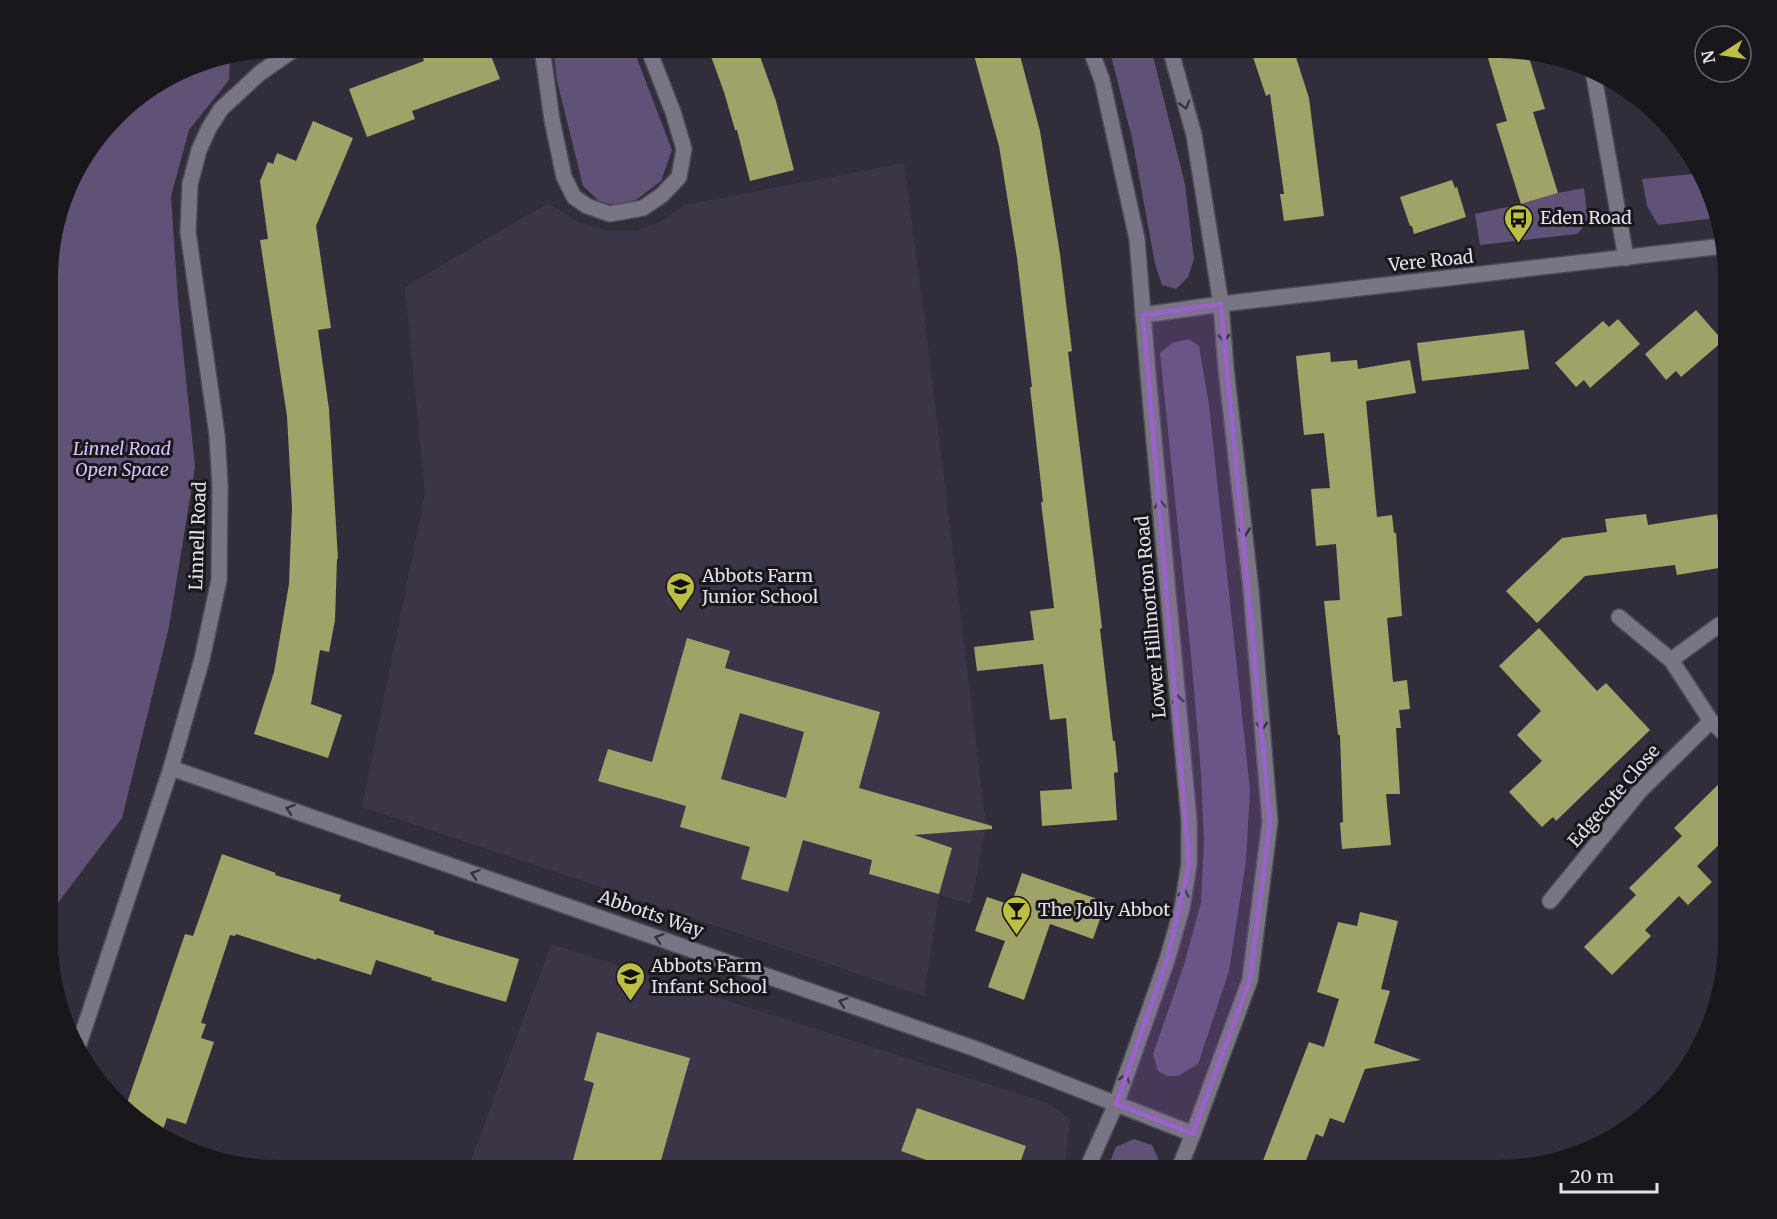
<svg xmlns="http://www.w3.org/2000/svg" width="1777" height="1219" viewBox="0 0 1777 1219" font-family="Merriweather,serif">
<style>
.built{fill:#3c3548}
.green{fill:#605176}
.building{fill:#a0a368;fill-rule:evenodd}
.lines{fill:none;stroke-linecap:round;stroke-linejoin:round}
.minor-casing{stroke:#4e4a55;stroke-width:18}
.minor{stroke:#7a7584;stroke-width:15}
.oneway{stroke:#36333b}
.marked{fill:#9a62cb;fill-opacity:0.2;stroke:#9a62cb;stroke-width:4.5;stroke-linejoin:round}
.labels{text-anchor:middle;stroke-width:6;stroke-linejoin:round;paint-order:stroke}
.poi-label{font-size:18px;fill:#e3e0e8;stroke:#19171c;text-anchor:start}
.street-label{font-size:18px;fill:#e3e0e8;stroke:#19171c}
.park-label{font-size:18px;font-style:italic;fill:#dac1ff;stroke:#19171c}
</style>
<rect width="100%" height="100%" fill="#322d3a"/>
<!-- built -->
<g class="built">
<path d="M904,163L926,329L986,825L971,904L939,895L924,996L362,807L425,494L405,287L548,203L580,223L606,231H637L664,220L685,205Z"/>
<path d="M551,944L1050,1104L1070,1119L1065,1165L1057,1171H467Z"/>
</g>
<!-- green -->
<g class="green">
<path d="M553,48H633L672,150L661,181L636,200L614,205L599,201L583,186L557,81Z"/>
<path d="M1109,48H1151L1185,184L1194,259L1188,277L1176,289L1162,285L1155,264L1132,138Z"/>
<path d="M230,58L229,80L189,130L171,196L178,301L195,467L169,627L122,818L51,912L50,249L72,176L126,106L191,65Z"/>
<path d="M1702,173L1705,176L1716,218L1658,225L1647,206L1642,179Z"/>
<path d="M1584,188L1588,222L1577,234L1480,245L1475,214L1521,204L1558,193Z"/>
<path d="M1189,339L1199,346L1209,405L1250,790L1246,861L1229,971L1198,1064L1178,1076H1167L1158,1071L1153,1054L1184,965L1201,902L1204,842L1201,773L1192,666L1160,353L1172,343Z"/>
<path d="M1134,1139L1152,1145L1161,1165L1159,1171H1106L1116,1147Z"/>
</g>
<!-- building -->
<g class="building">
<path d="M420,48H488L500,79L412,111L415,119L367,137L349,89L424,61Z"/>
<path d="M708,48H757L776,101L794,170L750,181L737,130H735L724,92Z"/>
<path d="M972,48H1018L1040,131L1060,254L1072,351L1068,352L1099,602L1102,628L1100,629L1113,741H1115L1118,772L1114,773L1117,820L1042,826L1040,791L1072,789L1066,718L1050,720L1043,664L977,671L974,647L1034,640L1030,611L1054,608L1041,502H1043L1030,387H1032L1017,258L999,146Z"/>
<path d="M1250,48H1293L1309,98L1324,216L1284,221L1280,194H1284L1270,94L1266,96Z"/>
<path d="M1485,48H1513L1527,51L1545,109L1533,112L1558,193L1521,204L1496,124L1507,121Z"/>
<path d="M313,121L353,138L316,226L331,328L318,330L329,409L338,559H337L335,620L329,652L320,650L311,704L342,715L328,758L254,734L274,672L289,584L292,508L287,416L260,240L268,239L260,181L268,162L273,164L277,153L296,161Z"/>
<path d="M1452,180L1455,188L1457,187L1466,217L1414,234L1412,226H1410L1400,197Z"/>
<path d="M1696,310L1723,341L1681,377L1676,371L1666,380L1645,354Z"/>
<path d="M1618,319L1640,344L1590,388L1584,380L1576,387L1555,363L1603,321L1609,327Z"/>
<path d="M1524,330L1529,369L1422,381L1417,343Z"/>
<path d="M1330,352L1331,362L1357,360L1358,369L1410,360L1416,393L1366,401L1377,517L1392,515L1394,533H1396L1402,616L1387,618L1393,682L1407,680L1410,709L1399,710L1401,728H1396L1400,794H1386L1391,845L1342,849L1340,823L1343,822L1340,735H1338L1324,601L1340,600L1336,544L1316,546L1311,489L1330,488L1324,433L1304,435L1296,356Z"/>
<path d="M1646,514L1648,525L1717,514L1725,567L1677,575L1675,565L1585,576L1537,623L1506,591L1562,538L1607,532L1605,519Z"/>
<path d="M1539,628L1597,691L1606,683L1650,730L1556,821L1553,817L1542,827L1509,792L1542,761L1517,735L1541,711L1499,666Z"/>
<path d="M687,638L730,651L725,668L880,712L859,788L992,826V829L914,835L952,848L939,894L869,874L872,860L803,840L788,892L741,879L750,847L680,827L686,806L598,781L608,749L652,762ZM740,713L804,732L786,798L721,779Z"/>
<path d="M1729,774V835L1697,866L1712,882L1688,905L1679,896L1645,930L1651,936L1612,975L1584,947L1636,895L1629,888L1682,836L1674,828Z"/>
<path d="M222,854L276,873L275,875L341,895L339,901L434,931V934L519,959L506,1002L431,980L432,978L376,960L371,975L317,958L316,960L236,934L235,936L230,935L201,1023L206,1024L201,1038L214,1042L186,1124L167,1118L161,1135L139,1123L125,1109L185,934L193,936Z"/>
<path d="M1022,873L1106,902L1093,939L1050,924L1024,1000L988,987L1005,941L975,931L987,897L1011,905Z"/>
<path d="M1360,912L1398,921L1381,989L1390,991L1374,1043L1421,1060L1365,1069L1344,1123L1330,1118L1323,1137L1316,1134L1302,1171H1259L1309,1042L1324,1047L1339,999L1317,992L1338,922L1357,926Z"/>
<path d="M597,1032L690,1058L658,1171H570L594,1083L584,1080Z"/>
<path d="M917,1108L1026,1146L1017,1171H957L901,1151Z"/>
</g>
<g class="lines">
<defs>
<g id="minor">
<path d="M542,48L552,120L564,177L574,197L587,206L610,214L643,208L662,195L679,177L684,149L673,112L648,48"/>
<path d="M1170,48L1194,135L1221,304L1226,368L1251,590L1270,822L1250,980L1193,1134L1178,1171"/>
<path d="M1593,71L1626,258"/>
<path d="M1143,315L1221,304L1724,246"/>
<path d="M1619,617L1671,660L1711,721L1729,738"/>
<path d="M1671,660L1719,625L1729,621"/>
<path d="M171,768L976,1049L1193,1134"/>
<path d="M1550,901L1640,791L1711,721"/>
<path d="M77,1050L171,768L202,659L219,580L220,485L217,435L188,232L190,184L199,150L209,128L221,109L260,73L296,48"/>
<path d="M1086,1171L1116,1104L1167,960L1182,908L1189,864V821L1148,375L1137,239L1102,80L1090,48"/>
</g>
</defs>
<!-- minor casing -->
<use href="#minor" class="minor-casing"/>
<!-- minor -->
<use href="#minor" class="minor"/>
</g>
<!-- one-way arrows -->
<defs><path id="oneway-chevron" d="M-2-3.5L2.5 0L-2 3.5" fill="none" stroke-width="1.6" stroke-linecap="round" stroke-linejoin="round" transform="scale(1.5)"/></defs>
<g class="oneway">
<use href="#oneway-chevron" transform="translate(1185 105) rotate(74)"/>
<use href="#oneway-chevron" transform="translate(1224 338) rotate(86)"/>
<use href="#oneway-chevron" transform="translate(1160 504) rotate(-95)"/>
<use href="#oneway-chevron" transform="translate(1245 532) rotate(84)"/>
<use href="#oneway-chevron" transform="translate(1178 699) rotate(-95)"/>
<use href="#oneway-chevron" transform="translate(1262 726) rotate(85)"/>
<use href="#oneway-chevron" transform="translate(290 809) rotate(-161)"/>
<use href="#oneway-chevron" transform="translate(475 874) rotate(-161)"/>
<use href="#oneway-chevron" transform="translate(1184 893) rotate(-80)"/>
<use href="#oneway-chevron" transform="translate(659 938) rotate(-161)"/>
<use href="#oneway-chevron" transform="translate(843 1002) rotate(-161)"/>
<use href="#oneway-chevron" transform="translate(1125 1078) rotate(-71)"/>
</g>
<!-- marked area -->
<path class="marked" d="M1221,304L1270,822L1250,980L1193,1134L1116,1104L1167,960L1189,864L1143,315Z"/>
<!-- icons -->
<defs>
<symbol id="bus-pin" viewBox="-11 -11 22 30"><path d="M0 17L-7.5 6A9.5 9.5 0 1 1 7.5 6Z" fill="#bcbf44" stroke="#19171c"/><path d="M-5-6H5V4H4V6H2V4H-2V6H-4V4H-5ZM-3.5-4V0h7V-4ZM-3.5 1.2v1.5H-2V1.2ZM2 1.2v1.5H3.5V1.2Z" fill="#111"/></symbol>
<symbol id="school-pin" viewBox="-11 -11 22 30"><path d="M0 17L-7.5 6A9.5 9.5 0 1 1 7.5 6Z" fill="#bcbf44" stroke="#19171c"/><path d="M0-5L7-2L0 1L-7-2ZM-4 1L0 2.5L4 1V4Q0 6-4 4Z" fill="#111"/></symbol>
<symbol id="bar-pin" viewBox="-11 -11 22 30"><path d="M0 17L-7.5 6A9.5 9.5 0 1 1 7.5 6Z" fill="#bcbf44" stroke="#19171c"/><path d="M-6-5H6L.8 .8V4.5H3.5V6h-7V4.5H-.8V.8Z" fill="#111"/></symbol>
</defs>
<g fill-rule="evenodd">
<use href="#bus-pin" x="1502" y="202" width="33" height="45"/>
<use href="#school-pin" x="664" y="570" width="33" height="45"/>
<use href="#bar-pin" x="1000" y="894" width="33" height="45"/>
<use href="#school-pin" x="614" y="960" width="33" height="45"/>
</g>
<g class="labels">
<!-- poi labels -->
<g class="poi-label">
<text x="1540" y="224">Eden Road</text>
<text x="702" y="582">Abbots Farm<tspan x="702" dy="21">Junior School</tspan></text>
<text x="1038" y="916">The Jolly Abbot</text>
<text x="651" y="972">Abbots Farm<tspan x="651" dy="21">Infant School</tspan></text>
</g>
<!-- street labels -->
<g class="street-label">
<text transform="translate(1431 261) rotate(-6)" y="6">Vere Road</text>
<text transform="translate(198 536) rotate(-88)" y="6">Linnell Road</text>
<text transform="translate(1151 617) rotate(-95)" y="6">Lower Hillmorton Road</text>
<text transform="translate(1614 796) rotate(-49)" y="6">Edgecote Close</text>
<text transform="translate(651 914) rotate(19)" y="6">Abbotts Way</text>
</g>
<!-- park labels -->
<g class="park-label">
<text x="122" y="455">Linnel Road<tspan x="122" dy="21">Open Space</tspan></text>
</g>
</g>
<!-- crop -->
<path d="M0 0H1777V1219H0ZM278 58H1498A220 220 0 0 1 1718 278V940A220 220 0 0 1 1498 1160H278A220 220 0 0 1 58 940V278A220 220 0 0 1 278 58Z" fill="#19171c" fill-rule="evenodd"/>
<!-- north arrow -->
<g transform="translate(1723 54) rotate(258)"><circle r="28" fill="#19171c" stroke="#6a676e" stroke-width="1.5"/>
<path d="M0-4.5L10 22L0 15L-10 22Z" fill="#bcbf44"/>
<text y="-9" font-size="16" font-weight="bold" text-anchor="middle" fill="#e3e0e8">N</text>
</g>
<!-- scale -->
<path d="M1561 1183v9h96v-9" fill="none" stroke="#e3e0e8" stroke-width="3"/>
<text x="1570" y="1183" font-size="18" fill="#e3e0e8" stroke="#19171c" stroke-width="4.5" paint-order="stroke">20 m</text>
</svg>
